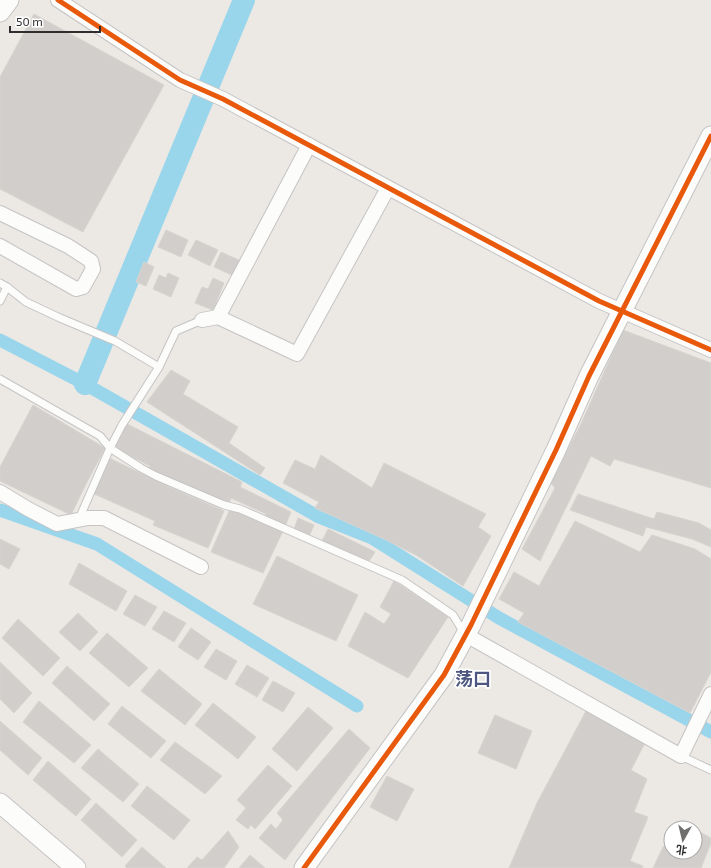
<svg xmlns="http://www.w3.org/2000/svg" width="711" height="868" viewBox="0 0 711 868" font-family="'Exo 2','Noto Sans SC',sans-serif">
<style>
.lines{fill:none;stroke-linecap:round;stroke-linejoin:round}
.canal{stroke:#99d6ec;stroke-width:13}
.river{stroke:#99d6ec;stroke-width:22}
.building{fill:#d1cecb;stroke:#d7d4d0}
.lane-casing{stroke:#c5c4c5;stroke-width:9}
.street-casing{stroke:#c5c4c5;stroke-width:16}
.secondary-casing{stroke:#c5c4c5;stroke-width:21}
.lane{stroke:#fcfcfb;stroke-width:7}
.street{stroke:#fcfcfb;stroke-width:14}
.secondary{stroke:#fcfcfb;stroke-width:19}
.cycleway-casing{stroke:#fff;stroke-width:8}
.cycleway{stroke:#e8590c;stroke-width:5}
.labels{text-anchor:middle;stroke-width:3.5;stroke-linejoin:round;paint-order:stroke}
.district-label{font-size:18px;font-weight:bold;fill:#4d5680;stroke:#fff}
</style>
<rect width="100%" height="100%" fill="#ece8e4"/>
<g class="lines">
<!-- canal -->
<g class="canal">
<path d="M0,340L85,384L319,517L372,538L499,618L711,732"/>
<path d="M0,510L97,544L357,706"/>
</g>
<!-- river -->
<path class="river" d="M85,384L244,0"/>
</g>
<!-- building -->
<g class="building">
<path d="M34,14L164,85L83,232L0,189V77Z"/>
<path d="M166,230L188,240L181,257L158,247Z"/>
<path d="M196,240L218,250L210,266L188,255Z"/>
<path d="M221,252L241,261L234,276L214,267Z"/>
<path d="M144,262L154,267L146,286L136,282Z"/>
<path d="M168,273L179,278L171,297L153,289L159,275L166,278Z"/>
<path d="M213,278L224,283L213,310L195,303L202,287L208,289Z"/>
<path d="M623,330L711,363V488L614,459L610,466L591,456L540,561L522,549L555,488L551,483L581,424Z"/>
<path d="M171,370L190,381L183,394L238,427L229,443L265,468L260,475L147,402Z"/>
<path d="M33,405L105,448L86,484L71,515L0,481V467Z"/>
<path d="M127,424L242,482L240,487L291,512L286,524L285,528L264,518L266,514L231,498L229,504L148,470L150,466L115,448Z"/>
<path d="M321,455L372,488L384,463L486,514L478,527L491,536L463,586L416,555L384,539L315,508L319,502L283,483L295,460L315,469Z"/>
<path d="M109,458L169,487L224,511L208,548L153,525L155,521L92,493Z"/>
<path d="M578,494L654,519L657,512L699,523L711,530V547L692,539L646,527L643,536L570,510Z"/>
<path d="M230,509L283,531L263,573L211,552Z"/>
<path d="M298,518L314,525L309,536L294,529Z"/>
<path d="M575,521L640,552L652,535L695,549L711,559V672L690,713L518,622L524,613L499,599L514,572L539,586Z"/>
<path d="M328,529L375,552L369,561L322,541Z"/>
<path d="M0,539L20,549L9,569L0,564Z"/>
<path d="M277,556L358,595L336,641L253,604Z"/>
<path d="M79,563L127,591L116,611L69,584Z"/>
<path d="M394,581L448,617L408,678L348,646L365,612L384,624L391,614L380,607Z"/>
<path d="M135,595L157,607L145,626L123,614Z"/>
<path d="M164,611L186,623L174,642L152,629Z"/>
<path d="M78,613L98,632L80,651L59,632Z"/>
<path d="M18,619L60,658L43,676L2,638Z"/>
<path d="M191,628L211,642L198,660L178,647Z"/>
<path d="M107,633L148,668L129,687L89,653Z"/>
<path d="M216,649L237,661L226,680L204,667Z"/>
<path d="M0,662L32,693L14,713L0,699Z"/>
<path d="M247,665L269,678L257,697L235,684Z"/>
<path d="M67,666L110,704L94,721L52,683Z"/>
<path d="M159,669L202,704L185,725L141,691Z"/>
<path d="M273,681L295,693L283,712L262,700Z"/>
<path d="M39,701L91,745L74,763L23,722Z"/>
<path d="M213,703L256,737L238,759L195,725Z"/>
<path d="M122,706L166,741L151,758L108,724Z"/>
<path d="M308,707L333,728L297,771L272,749Z"/>
<path d="M586,711L646,741L631,770L647,779L634,812L648,817L630,861L643,866L642,868H509L537,803Z"/>
<path d="M495,715L532,731L516,769L478,753Z"/>
<path d="M0,721L42,758L28,775L0,750Z"/>
<path d="M349,729L370,748L285,860L259,838L271,824L276,829L283,820L277,813Z"/>
<path d="M175,742L222,776L205,794L160,760Z"/>
<path d="M98,749L139,784L123,802L81,768Z"/>
<path d="M48,761L91,799L76,816L33,780Z"/>
<path d="M268,765L292,786L255,829L251,825L248,829L236,820L246,808L237,800Z"/>
<path d="M387,776L414,789L397,821L370,807Z"/>
<path d="M147,786L190,820L174,840L131,806Z"/>
<path d="M96,803L137,840L122,857L81,820Z"/>
<path d="M228,831L239,847L224,868H187L197,857L202,860Z"/>
<path d="M698,831L711,838V843L701,868H653L663,847L671,840V852H695V832Z"/>
<path d="M142,847L166,868H127L125,866Z"/>
<path d="M250,855L265,868H239Z"/>
</g>
<g class="lines">
<defs>
<g id="lane">
<path d="M0,283L7,287L26,302L60,318L115,341L159,367"/>
<path d="M0,301L7,287"/>
<path d="M0,379L100,436L110,448L141,468L156,476L224,505L240,509L402,580L453,615L464,633"/>
<path d="M79,519L110,448L122,425L159,367L176,331L202,320"/>
<path d="M681,756L711,770"/>
</g>
<g id="street">
<path d="M58,0L180,80L223,99L599,301L711,350"/>
<path d="M0,213L68,246L91,261L93,269L83,287L76,289L0,246"/>
<path d="M218,317L297,354L388,188"/>
<path d="M202,320L218,317L309,145"/>
<path d="M0,492L28,509L57,524L88,518H104L201,567"/>
<path d="M466,635L681,756L711,694"/>
</g>
<g id="secondary">
<path d="M0,12L9,0"/>
<path d="M0,803L76,868"/>
<path d="M304,868L444,675L471,625L556,450L589,376L711,136"/>
</g>
</defs>
<!-- lane casing -->
<use href="#lane" class="lane-casing"/>
<!-- street casing -->
<use href="#street" class="street-casing"/>
<!-- secondary casing -->
<use href="#secondary" class="secondary-casing"/>
<!-- lane -->
<use href="#lane" class="lane"/>
<!-- street -->
<use href="#street" class="street"/>
<!-- secondary -->
<use href="#secondary" class="secondary"/>
<defs>
<g id="cycleway">
<path d="M58,0L180,80L223,99L599,301L711,350"/>
<path d="M304,868L444,675L471,625L556,450L589,376L711,136"/>
</g>
</defs>
<!-- cycleway casing -->
<use href="#cycleway" class="cycleway-casing"/>
<!-- cycleway -->
<use href="#cycleway" class="cycleway"/>
</g>
<g class="labels">
<!-- district labels -->
<g class="district-label">
<text x="473" y="685">荡口</text>
</g>
</g>
<!-- north arrow -->
<g transform="translate(683 840) rotate(188)"><circle r="19" fill="#ffffff" stroke="#ababab"/>
<path d="M0-3L7 15L0 10L-7 15Z" fill="#706f6e"/>
<text y="-6" font-size="11" font-weight="bold" text-anchor="middle" fill="#2e2e2e">北</text>
</g>
<!-- scale -->
<path d="M10 26v6h90v-6" fill="none" stroke="#2e2e2e" stroke-width="2"/>
<text x="16" y="26" font-size="12" fill="#2e2e2e" stroke="#ffffff" stroke-width="3" paint-order="stroke">50 m</text>
</svg>
